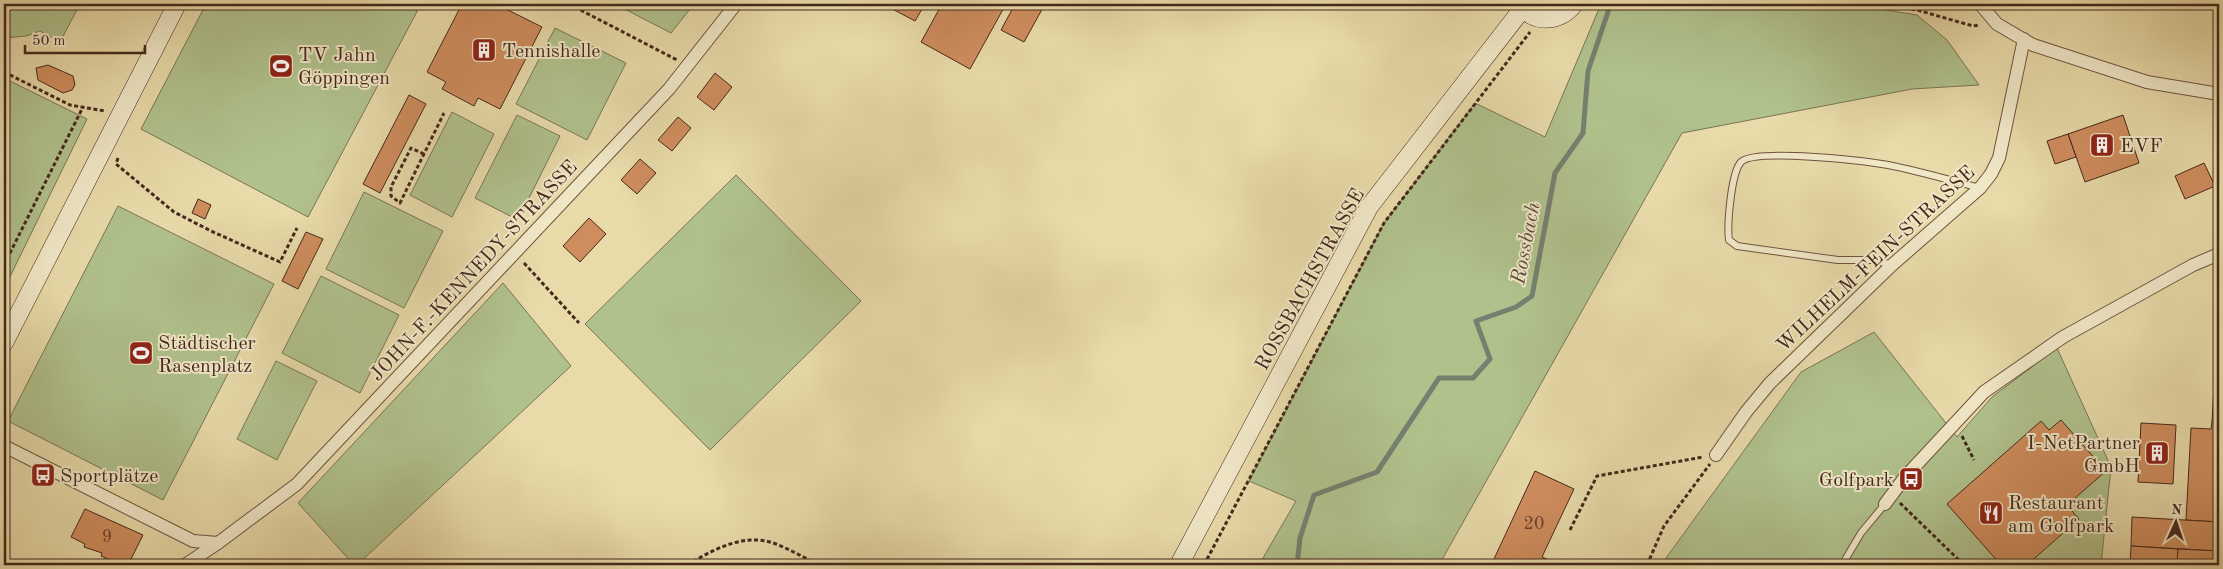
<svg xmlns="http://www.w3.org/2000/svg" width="2223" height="569" viewBox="0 0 2223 569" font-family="'Old Standard TT',serif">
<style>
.green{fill:#b0c18c;stroke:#7a7454}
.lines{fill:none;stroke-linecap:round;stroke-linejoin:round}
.stream{stroke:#768070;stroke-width:5}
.building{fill:#cf8d5e;stroke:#45281b}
.lane-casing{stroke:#6e543e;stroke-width:8}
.street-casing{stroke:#6e543e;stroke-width:14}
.secondary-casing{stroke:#45281b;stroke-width:19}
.path{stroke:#45281b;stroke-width:3;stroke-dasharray:4 2.5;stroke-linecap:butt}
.lane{stroke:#f0e7c7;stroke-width:6}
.street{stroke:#f0e7c7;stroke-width:12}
.secondary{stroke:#f0e7c7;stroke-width:18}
.labels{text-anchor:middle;stroke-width:4;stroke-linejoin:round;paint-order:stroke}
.number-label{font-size:18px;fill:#68412c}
.poi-label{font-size:20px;fill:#45281b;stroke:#f0e7c7;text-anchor:start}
.street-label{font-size:20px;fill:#45281b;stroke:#f0e7c7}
.water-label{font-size:21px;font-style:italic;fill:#5a4d3e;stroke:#f0e7c7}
</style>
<rect width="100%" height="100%" fill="#e8daa9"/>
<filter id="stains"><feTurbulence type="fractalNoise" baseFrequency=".004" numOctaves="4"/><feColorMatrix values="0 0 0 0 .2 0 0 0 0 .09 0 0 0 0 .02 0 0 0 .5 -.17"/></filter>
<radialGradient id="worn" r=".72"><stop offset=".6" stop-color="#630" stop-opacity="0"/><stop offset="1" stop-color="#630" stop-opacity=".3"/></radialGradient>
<!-- green -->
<g class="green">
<path d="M4,4H80L60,42L40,31L26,36L4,38Z"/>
<path d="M206,4H421L308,217L141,129Z"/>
<path d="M615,4H694L671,33Z"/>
<path d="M1601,4H1849L1917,15L1947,40L1979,85L1912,89L1682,133L1439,565H1259L1296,501L1249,481L1384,223L1475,103L1545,137Z"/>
<path d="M555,28L626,63L587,140L516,104Z"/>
<path d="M4,78L87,119L4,289Z"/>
<path d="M452,112L494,134L452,217L410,195Z"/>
<path d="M517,115L560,136L518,220L475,198Z"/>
<path d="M736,175L861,301L710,450L585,324Z"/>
<path d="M364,192L443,231L404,308L326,269Z"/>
<path d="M118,206L274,284L163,500L8,421Z"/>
<path d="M321,276L399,315L360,393L282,353Z"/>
<path d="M503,283L571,366L357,565H354L298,503Z"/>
<path d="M1874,332L1957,437L1992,397L2057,348L2111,467L2101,565H1661L1801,372Z"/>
<path d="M276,361L317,381L277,460L237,439Z"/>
</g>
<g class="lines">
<!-- stream -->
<path class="stream" d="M1297,565L1300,538L1314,495L1377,472L1439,378H1473L1490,359L1476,321L1516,307L1532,296L1555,173L1583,133L1588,71L1610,6"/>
</g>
<!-- building -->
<g class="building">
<path d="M462,4H496L542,27L500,109L478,98L474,106L442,89L446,82L427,72Z"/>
<path d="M883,4H925L915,21Z"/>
<path d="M942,4H1006L970,69L921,42Z"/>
<path d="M1015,4H1045L1024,42L1001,30Z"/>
<path d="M48,65L73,76L75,85L72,90L63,93L38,80L36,68Z"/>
<path d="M715,73L732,87L714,110L697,97Z"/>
<path d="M409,95L426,104L380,193L363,184Z"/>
<path d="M2123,115L2139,163L2085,182L2068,134Z"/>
<path d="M678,117L691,128L672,151L658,140Z"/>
<path d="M2068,134L2076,157L2055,164L2047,141Z"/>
<path d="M640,159L656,173L637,194L621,180Z"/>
<path d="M2204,163L2215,186L2185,199L2175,176Z"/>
<path d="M198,199L211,205L205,219L192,213Z"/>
<path d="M589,218L606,234L580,262L563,246Z"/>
<path d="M306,232L323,239L298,289L282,281Z"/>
<path d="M2216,351H2219V422H2212Z"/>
<path d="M2061,420L2106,471L2067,505L2079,519L2027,565H2001L1947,504L2041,421L2049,430Z"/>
<path d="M2212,422H2219V522L2186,520L2191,428L2211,429Z"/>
<path d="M2141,423L2176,425L2173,484L2138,482Z"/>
<path d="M1535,471L1574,489L1542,557L1560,565H1508L1494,559Z"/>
<path d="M85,509L143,535L128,565H121L101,556L102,553L84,547L85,544L71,537Z"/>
<path d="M2132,517L2219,522V551L2131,546Z"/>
<path d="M2131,546L2178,549L2177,565H2130Z"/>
<path d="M2178,549L2219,551V565H2177Z"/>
</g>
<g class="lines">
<defs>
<g id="lane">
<path d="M1892,265L1874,260H1838L1737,246L1729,240C1727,225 1731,173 1741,162C1755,148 1865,161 1888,165C1919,171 1949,180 1980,188"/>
<path d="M1842,565L1861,533L1885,504"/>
</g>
<g id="street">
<path d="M1980,4L1997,24L2033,45L2147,82L2219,94"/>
<path d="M4,446L193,541L218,543L297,484L669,89L736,4"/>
<path d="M1716,455L1746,412L1770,383L1892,265L1980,188L1991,174L1999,158L2024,39"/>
<path d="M1885,504L1905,477L1984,392L2063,337L2193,265L2219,254"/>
<path d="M185,565L218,543"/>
</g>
<g id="secondary">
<path d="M1520,4C1533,25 1561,22 1574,4"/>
<path d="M4,343L177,4"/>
<path d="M1179,565L1369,207L1523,8"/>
</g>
</defs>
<!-- lane casing -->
<use href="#lane" class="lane-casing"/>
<!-- street casing -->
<use href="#street" class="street-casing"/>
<!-- secondary casing -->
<use href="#secondary" class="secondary-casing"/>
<!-- path -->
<g class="path">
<path d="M569,4L677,60"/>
<path d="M1879,4L1917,10L1973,26L1980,25"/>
<path d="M4,72L70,105L105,111"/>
<path d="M424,154L411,148L391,187V196L400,203L444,113"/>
<path d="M118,158L116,164L174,212L211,231L280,262L297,228"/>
<path d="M524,263L579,323"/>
<path d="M4,265L83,107"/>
<path d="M1962,436L1974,460"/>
<path d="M1900,503L1964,565"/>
<path d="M1570,530L1597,476L1703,457"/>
<path d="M688,565C713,549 746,532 776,544C791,550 805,558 819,565"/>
<path d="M1204,565L1384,223L1530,32"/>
<path d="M1647,565L1664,526L1710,464"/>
</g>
<!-- lane -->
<use href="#lane" class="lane"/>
<!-- street -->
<use href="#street" class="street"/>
<!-- secondary -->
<use href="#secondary" class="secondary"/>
</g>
<!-- icons -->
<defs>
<symbol id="building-square" viewBox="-11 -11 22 22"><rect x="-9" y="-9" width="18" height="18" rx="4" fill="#8f2418" stroke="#f0e7c7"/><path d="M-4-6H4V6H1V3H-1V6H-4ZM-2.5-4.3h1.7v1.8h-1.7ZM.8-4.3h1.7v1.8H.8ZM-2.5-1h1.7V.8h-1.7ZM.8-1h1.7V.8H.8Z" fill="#fff"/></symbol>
<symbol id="stadium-square" viewBox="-11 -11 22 22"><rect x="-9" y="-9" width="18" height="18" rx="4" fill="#8f2418" stroke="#f0e7c7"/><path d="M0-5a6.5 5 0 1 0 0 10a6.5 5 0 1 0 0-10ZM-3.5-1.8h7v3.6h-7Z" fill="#fff"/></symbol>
<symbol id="bus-square" viewBox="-11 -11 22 22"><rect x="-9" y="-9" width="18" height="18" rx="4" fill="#8f2418" stroke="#f0e7c7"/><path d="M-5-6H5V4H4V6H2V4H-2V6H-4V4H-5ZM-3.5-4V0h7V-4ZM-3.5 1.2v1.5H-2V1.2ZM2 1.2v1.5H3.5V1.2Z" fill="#fff"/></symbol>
<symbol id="restaurant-square" viewBox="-11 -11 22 22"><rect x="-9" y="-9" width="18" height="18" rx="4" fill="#8f2418" stroke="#f0e7c7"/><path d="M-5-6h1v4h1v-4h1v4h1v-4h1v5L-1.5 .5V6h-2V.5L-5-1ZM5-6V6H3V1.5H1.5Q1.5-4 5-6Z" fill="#fff"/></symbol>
</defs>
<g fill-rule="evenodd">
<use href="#building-square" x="470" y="36" width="28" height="28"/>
<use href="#stadium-square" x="267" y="52" width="28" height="28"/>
<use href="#building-square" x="2088" y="131" width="28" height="28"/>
<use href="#stadium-square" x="127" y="339" width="28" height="28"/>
<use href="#building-square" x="2143" y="439" width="28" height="28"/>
<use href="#bus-square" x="29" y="461" width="28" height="28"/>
<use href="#bus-square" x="1897" y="465" width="28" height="28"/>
<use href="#restaurant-square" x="1977" y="499" width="28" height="28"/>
</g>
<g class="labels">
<!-- number labels -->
<g class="number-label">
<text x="1534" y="529">20</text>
<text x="107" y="542">9</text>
</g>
<!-- poi labels -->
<g class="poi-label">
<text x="502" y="57">Tennishalle</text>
<text x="298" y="61">TV Jahn<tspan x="298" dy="23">Göppingen</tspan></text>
<text x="2120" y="152">EVF</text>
<text x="158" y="349">Städtischer<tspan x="158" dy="23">Rasenplatz</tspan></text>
<text x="2140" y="449" text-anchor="end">I-NetPartner<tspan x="2140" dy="23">GmbH</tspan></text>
<text x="60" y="482">Sportplätze</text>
<text x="1894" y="486" text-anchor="end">Golfpark</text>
<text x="2008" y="509">Restaurant<tspan x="2008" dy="23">am Golfpark</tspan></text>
</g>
<!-- street labels -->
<g class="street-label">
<text transform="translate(1875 258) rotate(-43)" y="7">WILHELM-FEIN-STRASSE</text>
<text transform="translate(473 270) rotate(-47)" y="7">JOHN-F.-KENNEDY-STRASSE</text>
<text transform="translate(1309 279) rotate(-61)" y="7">ROSSBACHSTRASSE</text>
</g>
<!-- water labels -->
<g class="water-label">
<text transform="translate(1525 243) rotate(-79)" y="7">Rossbach</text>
</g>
</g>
<!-- margin -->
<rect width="2223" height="569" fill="none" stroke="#e8daa9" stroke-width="20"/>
<rect x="5" y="5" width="2213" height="559" fill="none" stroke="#45281b" stroke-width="2.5"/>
<rect x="10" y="10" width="2203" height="549" fill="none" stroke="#45281b"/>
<!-- north arrow -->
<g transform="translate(2176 522) rotate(3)" stroke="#f0e7c7" stroke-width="4" paint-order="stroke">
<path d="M0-4L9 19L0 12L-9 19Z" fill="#45281b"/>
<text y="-8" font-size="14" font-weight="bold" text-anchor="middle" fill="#45281b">N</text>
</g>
<!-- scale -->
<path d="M25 45v8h120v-8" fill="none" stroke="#45281b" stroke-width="2.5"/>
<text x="32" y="45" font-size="15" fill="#45281b" stroke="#f0e7c7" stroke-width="4" paint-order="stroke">50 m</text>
<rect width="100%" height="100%" filter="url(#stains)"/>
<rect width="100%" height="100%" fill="url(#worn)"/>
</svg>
